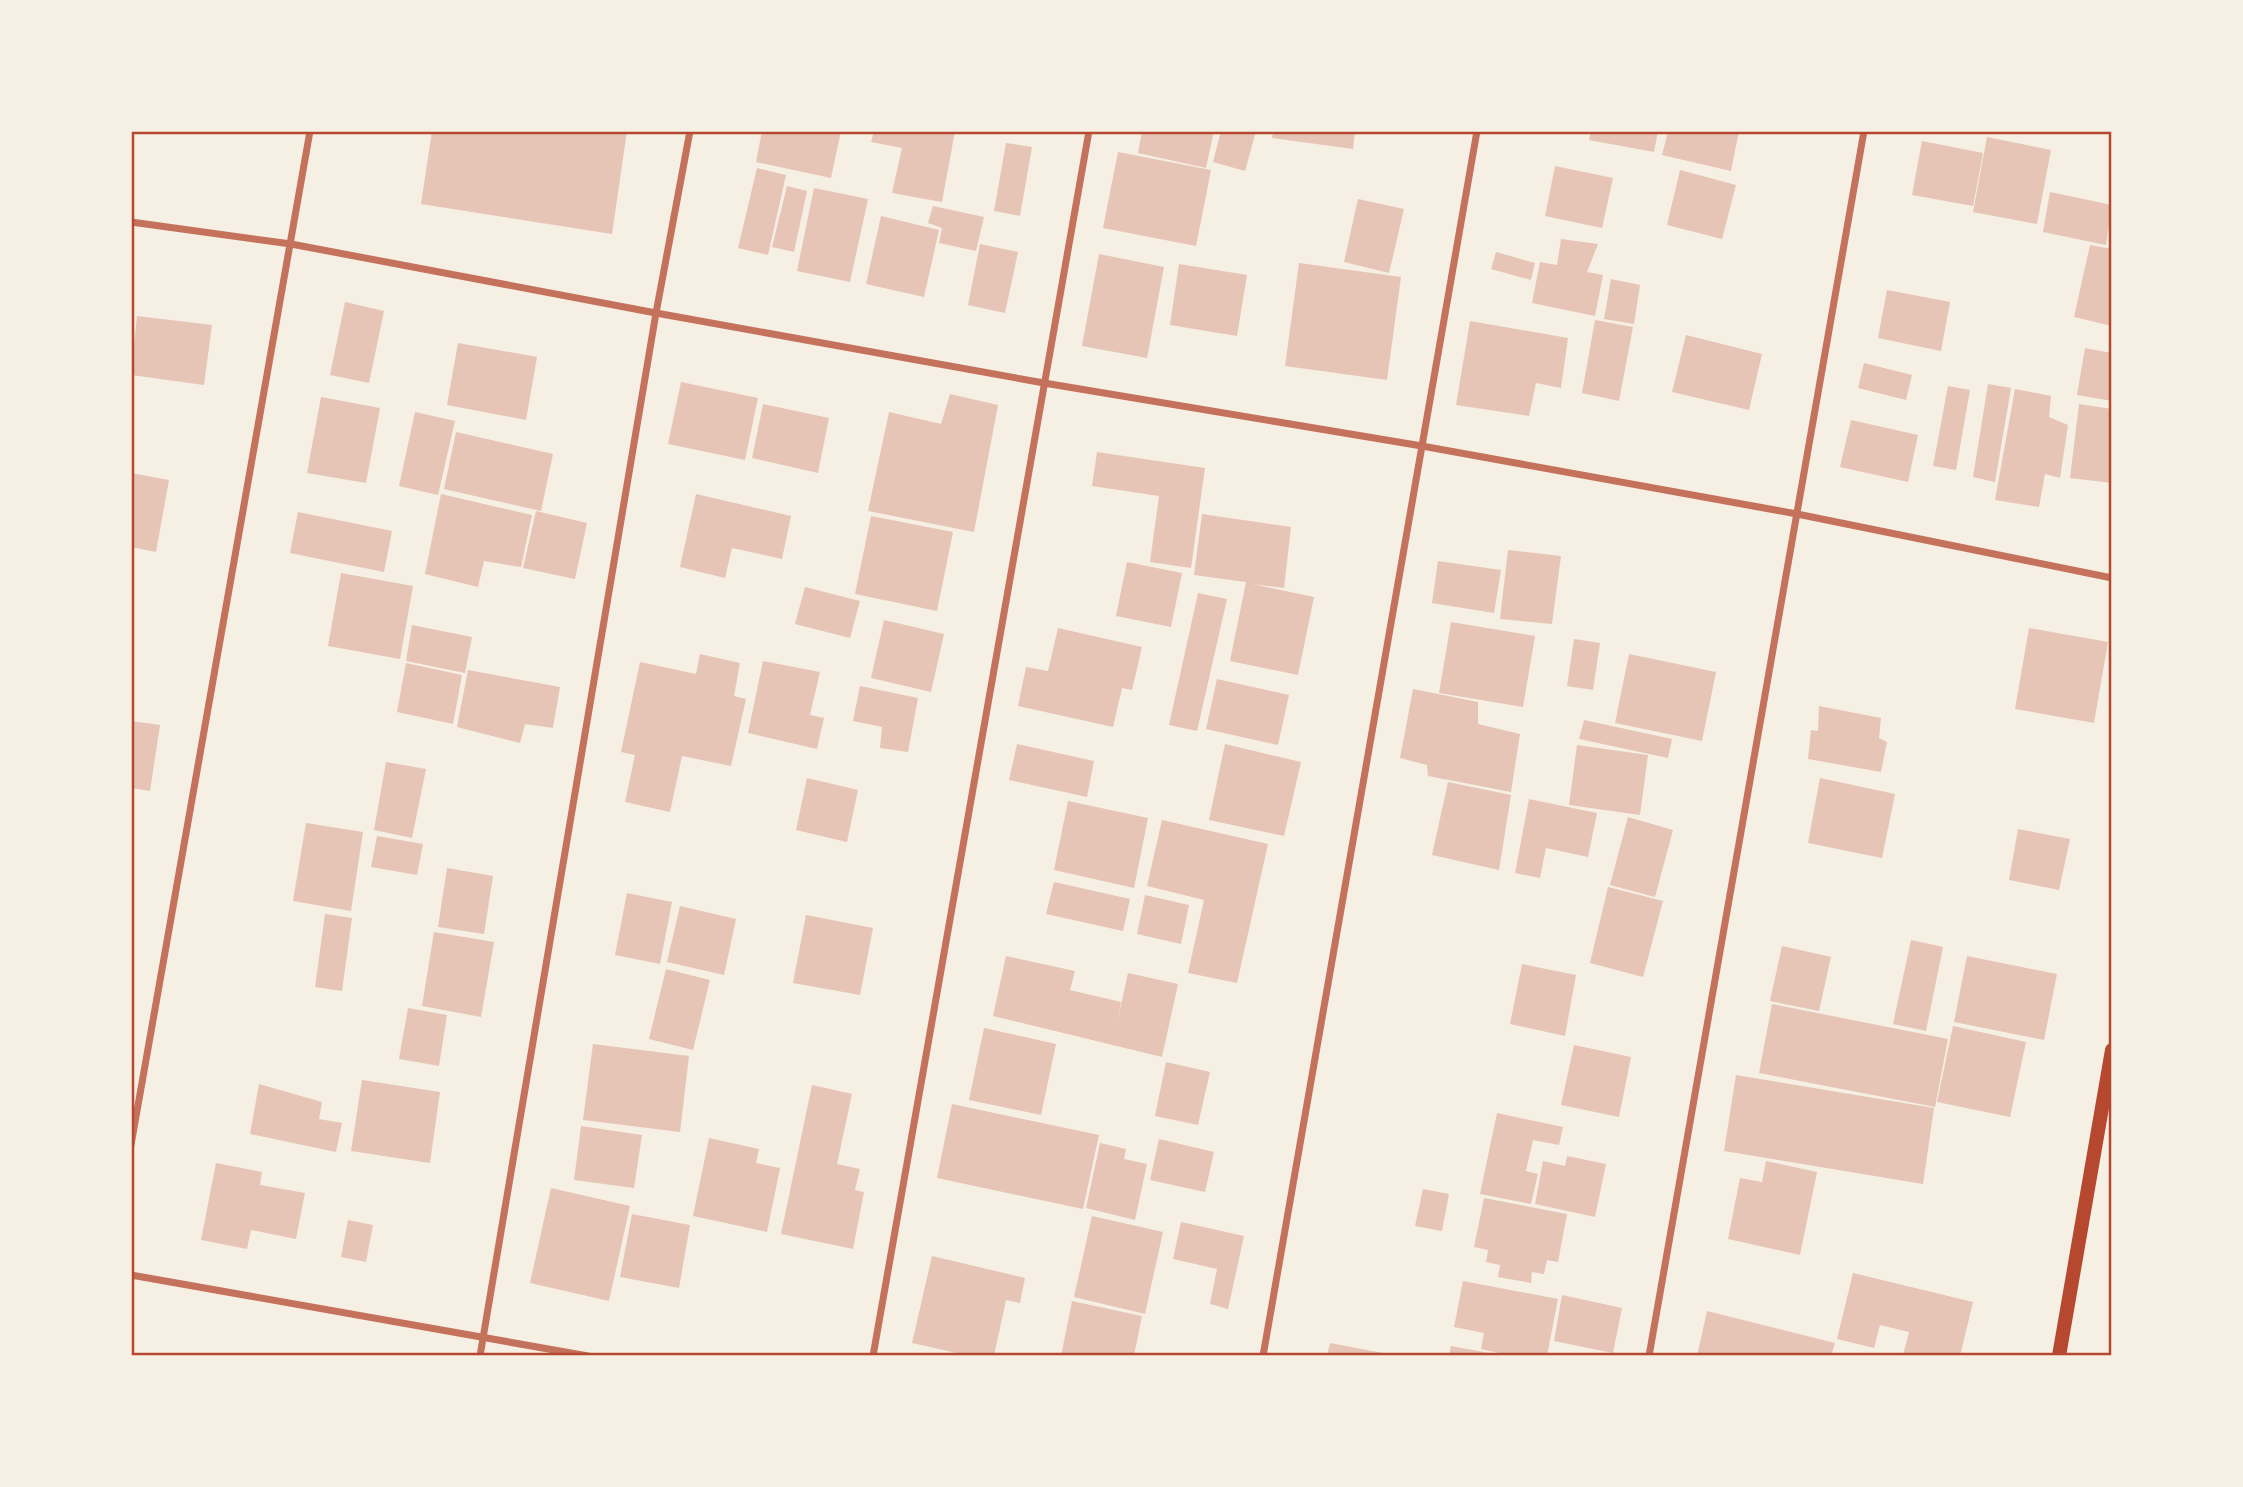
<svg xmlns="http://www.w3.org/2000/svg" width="2243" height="1487" viewBox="0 0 2243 1487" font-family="'Nunito Sans',sans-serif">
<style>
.building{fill:#e6c5b7}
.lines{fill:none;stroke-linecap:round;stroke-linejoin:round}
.minor{stroke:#c5725c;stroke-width:7}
.secondary{stroke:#b5482f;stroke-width:14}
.neatline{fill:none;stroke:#b5482f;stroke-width:2.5}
</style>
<rect width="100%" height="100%" fill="#f6efe4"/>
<!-- building -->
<g class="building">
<path d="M432,131H627L612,234L421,204Z"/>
<path d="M762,131H841L831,178L756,162Z"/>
<path d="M874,131H955L942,202L892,193L902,148L871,142Z"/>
<path d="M1142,131H1214L1206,168L1138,153Z"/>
<path d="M1221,131H1256L1245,171L1213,162Z"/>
<path d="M1273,131H1355L1353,149L1272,138Z"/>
<path d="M1591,131H1658L1654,152L1589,140Z"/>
<path d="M1668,131H1739L1731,171L1662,155Z"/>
<path d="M1987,137L2051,150L2037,224L1973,212Z"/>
<path d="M1922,141L1983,153L1973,206L1912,195Z"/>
<path d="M1006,143L1032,147L1020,216L994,211Z"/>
<path d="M1118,152L1211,170L1196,246L1103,228Z"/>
<path d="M1555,166L1613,178L1602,228L1545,216Z"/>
<path d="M757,168L786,175L768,255L738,248Z"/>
<path d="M1680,170L1736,185L1722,239L1667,225Z"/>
<path d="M787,186L807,191L794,252L772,247Z"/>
<path d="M814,188L868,199L850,282L797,271Z"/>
<path d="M2050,192L2112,205L2106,245L2043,232Z"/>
<path d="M1358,199L1404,209L1389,273L1344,262Z"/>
<path d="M933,206L984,217L976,251L939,243L942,228L928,223Z"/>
<path d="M881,216L939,230L924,297L866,284Z"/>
<path d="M1561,239L1598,244L1587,272L1603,275L1595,316L1532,303L1540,262L1557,265Z"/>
<path d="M980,244L1018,252L1005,313L968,305Z"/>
<path d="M2090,245L2112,249V326L2074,317Z"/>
<path d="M1496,252L1535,263L1531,280L1491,269Z"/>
<path d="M1099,254L1164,267L1147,358L1082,346Z"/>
<path d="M1299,263L1401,277L1387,380L1285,366Z"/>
<path d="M1179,264L1247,275L1237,336L1170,325Z"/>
<path d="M1611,279L1640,285L1634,324L1604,319Z"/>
<path d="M1887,290L1950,302L1941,351L1878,338Z"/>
<path d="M345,302L384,311L369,383L330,375Z"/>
<path d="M137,316L212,325L204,385L131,375Z"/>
<path d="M1595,320L1633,327L1619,401L1582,393Z"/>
<path d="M1470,321L1568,338L1561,388L1536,383L1529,416L1456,405Z"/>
<path d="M1686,335L1762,354L1749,410L1672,392Z"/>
<path d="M458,343L537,357L526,420L447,405Z"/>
<path d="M2085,348L2112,353V401L2077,395Z"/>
<path d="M1864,363L1912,375L1906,400L1858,388Z"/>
<path d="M681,382L758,398L745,460L668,444Z"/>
<path d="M1988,384L2011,388L1995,482L1973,477Z"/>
<path d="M1948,386L1970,390L1956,470L1933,466Z"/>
<path d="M2015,389L2051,396L2049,417L2068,425L2060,478L2045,474L2039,507L1995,500Z"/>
<path d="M950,394L998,405L974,532L868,511L889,412L941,424Z"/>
<path d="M321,397L380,408L366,483L307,473Z"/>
<path d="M763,404L829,418L818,473L752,458Z"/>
<path d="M2079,404L2112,409V483L2070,478Z"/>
<path d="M415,412L455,421L438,495L399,486Z"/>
<path d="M1851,420L1918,435L1908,482L1840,467Z"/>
<path d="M456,432L553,454L541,511L444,489Z"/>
<path d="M1097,452L1205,468L1191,568L1150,562L1159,496L1092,486Z"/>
<path d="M131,473L169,480L156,552L131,547Z"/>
<path d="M441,494L532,515L521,567L484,561L478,587L425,574Z"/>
<path d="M696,494L791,516L782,559L732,548L725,578L680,567Z"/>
<path d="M536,511L587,523L575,579L523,568Z"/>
<path d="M298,512L392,531L384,572L290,553Z"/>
<path d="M1202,514L1291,527L1284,588L1252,584L1314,597L1298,675L1230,661L1246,582L1194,575Z"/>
<path d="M871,516L953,532L937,611L855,594Z"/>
<path d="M1508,550L1561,556L1552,624L1500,619Z"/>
<path d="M1438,561L1501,570L1494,613L1432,603Z"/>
<path d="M1127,562L1182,573L1171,627L1116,616Z"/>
<path d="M341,573L413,586L400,659L328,646Z"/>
<path d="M805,587L860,601L850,638L795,624Z"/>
<path d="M1198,593L1227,599L1197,731L1169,725Z"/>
<path d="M884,620L944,634L931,692L871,678Z"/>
<path d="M1451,622L1535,636L1523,707L1439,693Z"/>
<path d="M412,625L472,637L465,673L406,661Z"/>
<path d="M1058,628L1142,647L1132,690L1122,688L1113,727L1018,706L1026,667L1048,671Z"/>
<path d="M2029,628L2108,642L2094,723L2015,709Z"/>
<path d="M1574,639L1600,643L1593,690L1567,686Z"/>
<path d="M700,654L740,663L734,696L746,699L731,766L682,756L670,812L625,802L635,755L621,752L640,662L696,674Z"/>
<path d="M1629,654L1716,672L1702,741L1615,723Z"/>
<path d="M763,661L820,672L810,715L824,718L817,749L748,733Z"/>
<path d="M406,663L462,675L453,724L397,712Z"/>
<path d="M468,670L560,687L553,728L525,724L520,743L457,727Z"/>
<path d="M1217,679L1289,695L1278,745L1206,729Z"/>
<path d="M860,686L918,698L908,752L880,748L882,727L853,721Z"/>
<path d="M1413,689L1478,702V724L1520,734L1511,792L1428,776L1427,765L1400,758Z"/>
<path d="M1819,706L1881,718L1879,738L1887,742L1881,772L1808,759L1811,730L1818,731Z"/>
<path d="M1584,720L1672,739L1668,758L1579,739Z"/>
<path d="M131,721L160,725L150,791L131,788Z"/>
<path d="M1017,744L1094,761L1087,797L1009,780Z"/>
<path d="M1225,744L1301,762L1284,836L1209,820Z"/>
<path d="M1577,745L1648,755L1640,815L1569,805Z"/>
<path d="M386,762L426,769L412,838L374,830Z"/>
<path d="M807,778L858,790L847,842L796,830Z"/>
<path d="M1820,778L1895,794L1882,858L1808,843Z"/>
<path d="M1448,782L1511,795L1499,870L1432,855Z"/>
<path d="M1529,799L1597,813L1588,857L1546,848L1540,878L1515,873Z"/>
<path d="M1068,801L1148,818L1134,888L1054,870Z"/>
<path d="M1628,817L1673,830L1655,897L1610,885Z"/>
<path d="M1162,820L1268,844L1237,983L1188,973L1204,900L1147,886Z"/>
<path d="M306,823L363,832L351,911L293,901Z"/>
<path d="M2018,829L2070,839L2059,890L2009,880Z"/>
<path d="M377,836L423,844L417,875L371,867Z"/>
<path d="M447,868L493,876L484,934L438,927Z"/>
<path d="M1054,882L1130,899L1123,931L1046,914Z"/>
<path d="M1608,887L1663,901L1643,977L1590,963Z"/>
<path d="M627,893L672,902L660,964L615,955Z"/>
<path d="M1145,895L1189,905L1181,944L1137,934Z"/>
<path d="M680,906L736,919L724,975L667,962Z"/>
<path d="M325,914L352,918L342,991L315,987Z"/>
<path d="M806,915L873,928L860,995L793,983Z"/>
<path d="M434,932L494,942L481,1017L422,1006Z"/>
<path d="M1911,940L1943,947L1926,1031L1893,1024Z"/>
<path d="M1782,946L1831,957L1819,1011L1770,1001Z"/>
<path d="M1006,956L1075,971L1070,990L1121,1002L1117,1023L1128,973L1178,984L1162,1057L993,1016Z"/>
<path d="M1967,956L2057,974L2044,1040L1954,1022Z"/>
<path d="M1522,964L1576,975L1565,1036L1510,1024Z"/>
<path d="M666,969L710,980L693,1050L649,1039Z"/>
<path d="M1772,1004L1948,1039L1935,1107L1759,1073Z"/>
<path d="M408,1008L447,1015L439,1066L399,1059Z"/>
<path d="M1953,1026L2026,1042L2010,1117L1937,1102Z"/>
<path d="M984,1028L1056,1044L1041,1115L969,1100Z"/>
<path d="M593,1044L689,1056L680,1132L583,1120Z"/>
<path d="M1574,1045L1631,1057L1619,1117L1561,1105Z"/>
<path d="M1166,1062L1210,1072L1198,1125L1155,1116Z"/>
<path d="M1736,1075L1934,1108L1923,1184L1724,1151Z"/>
<path d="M362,1080L440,1092L430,1163L351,1151Z"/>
<path d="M259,1084L322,1102L319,1119L342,1123L336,1152L250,1134Z"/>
<path d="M812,1085L852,1094L837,1164L860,1169L855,1190L864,1192L853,1249L781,1234Z"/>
<path d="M952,1104L1099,1135L1083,1209L937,1178Z"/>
<path d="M1497,1113L1563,1127L1559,1145L1533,1140L1526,1171L1538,1174L1531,1204L1480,1194Z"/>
<path d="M581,1126L642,1135L634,1188L574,1180Z"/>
<path d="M709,1138L759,1149L756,1163L780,1168L767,1232L693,1216Z"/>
<path d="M1159,1139L1214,1152L1205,1192L1150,1180Z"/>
<path d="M1100,1143L1126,1149L1124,1159L1147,1164L1135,1220L1086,1208Z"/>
<path d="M1567,1156L1606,1164L1595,1217L1535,1204L1543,1161L1565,1166Z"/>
<path d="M1766,1161L1817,1172L1800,1255L1728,1239L1740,1178L1762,1182Z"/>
<path d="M216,1163L262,1172L260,1185L305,1193L296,1239L251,1230L247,1249L201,1240Z"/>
<path d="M551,1188L630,1206L609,1301L530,1283Z"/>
<path d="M1423,1189L1449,1194L1442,1231L1415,1226Z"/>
<path d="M1484,1198L1567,1214L1558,1262L1547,1260L1544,1274L1532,1272L1531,1283L1498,1277L1500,1265L1486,1262L1488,1250L1474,1247Z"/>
<path d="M632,1214L690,1225L679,1288L620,1277Z"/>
<path d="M1092,1216L1163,1232L1145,1314L1074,1297Z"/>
<path d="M348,1220L373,1225L366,1262L341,1257Z"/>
<path d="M1181,1222L1244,1236L1228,1309L1210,1304L1217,1269L1173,1259Z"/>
<path d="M932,1256L1025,1278L1020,1303L1006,1300L994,1356H970L912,1343Z"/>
<path d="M1853,1273L1973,1302L1960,1356L1903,1355L1909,1332L1880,1325L1874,1348L1837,1339Z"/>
<path d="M1463,1281L1558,1299L1547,1356H1512L1481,1349L1484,1333L1454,1327Z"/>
<path d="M1562,1295L1622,1308L1613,1353L1554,1341Z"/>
<path d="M1072,1301L1142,1316L1134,1356H1061Z"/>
<path d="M1707,1311L1835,1343L1831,1356H1697Z"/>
<path d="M1330,1343L1388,1354V1356H1327Z"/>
<path d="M1451,1346L1494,1354V1356H1449Z"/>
</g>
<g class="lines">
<!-- minor -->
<g class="minor">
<path d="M131,222L291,244L656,313L1044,383L1422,446L1797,514L2112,578"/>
<path d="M131,1145L310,131"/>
<path d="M131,1275L588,1356"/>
<path d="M480,1356L656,313L690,131"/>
<path d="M873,1356L1089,131"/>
<path d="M1263,1356L1477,131"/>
<path d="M1649,1356L1864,131"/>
</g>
<!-- secondary -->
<path class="secondary" d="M2059,1356L2112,1050"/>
</g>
<!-- border -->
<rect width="2243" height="1487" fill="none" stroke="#f6efe4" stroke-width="266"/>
<rect x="133" y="133" width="1977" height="1221" class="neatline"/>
</svg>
